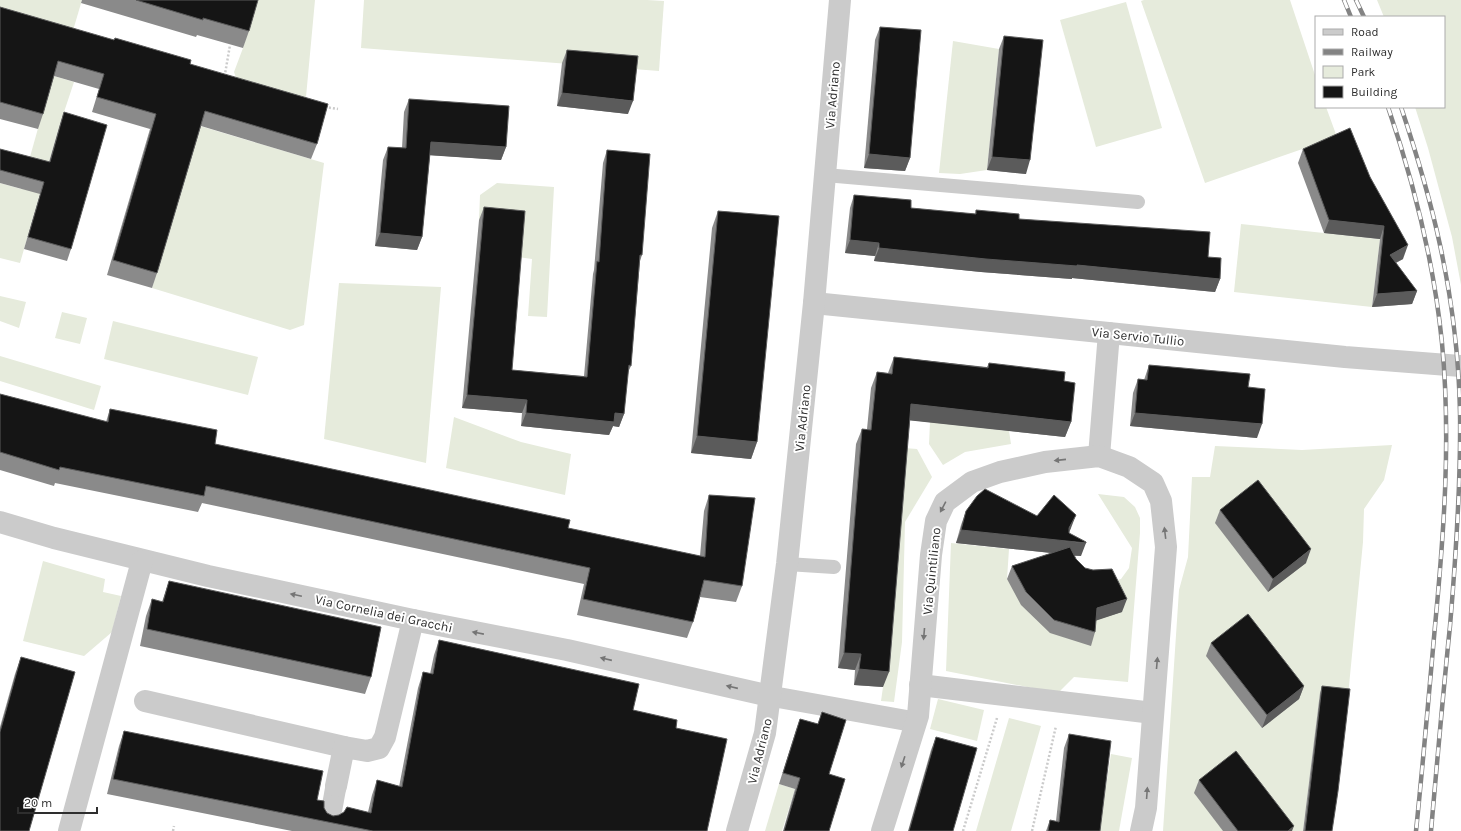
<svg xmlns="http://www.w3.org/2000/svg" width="1461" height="831" viewBox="0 0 1461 831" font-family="Karla,sans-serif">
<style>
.green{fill:#e6ebdc}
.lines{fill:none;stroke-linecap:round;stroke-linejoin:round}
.path{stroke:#cbcbcb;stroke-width:2.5;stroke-dasharray:2 2;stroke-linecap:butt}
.service{stroke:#cbcbcb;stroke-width:14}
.pedestrian{stroke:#cbcbcb;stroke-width:21}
.minor{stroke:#cbcbcb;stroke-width:22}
.tertiary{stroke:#cbcbcb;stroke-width:22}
.rail-casing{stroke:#838383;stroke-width:4.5}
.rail{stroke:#fff;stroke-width:3;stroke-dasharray:9;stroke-linecap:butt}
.wall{fill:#8a8a8a}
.shaded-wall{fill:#5b5b5b}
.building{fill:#151515;stroke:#5b5b5b}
.oneway{fill:#757575}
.labels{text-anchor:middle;stroke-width:4;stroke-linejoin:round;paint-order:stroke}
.street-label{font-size:13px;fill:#2e2e2e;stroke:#fff}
</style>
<rect width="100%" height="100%" fill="#fff"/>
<!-- green -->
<g class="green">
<path d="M0,0H82L69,44L0,24Z"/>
<path d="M257,0H315L306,97L239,86L234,72L243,48Z"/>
<path d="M364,0H647L664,1L659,71L361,48Z"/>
<path d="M1144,0H1290L1316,78V107H1326L1337,137L1205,183L1141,1Z"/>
<path d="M1377,0H1461V285L1452,237L1428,148L1415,107H1444V17H1384Z"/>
<path d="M1126,2L1162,128L1096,147L1060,20Z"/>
<path d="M953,41L999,49L987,170L960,174L939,173Z"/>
<path d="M0,60L74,82L60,124L20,263L0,258V183L21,189L44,107Z"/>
<path d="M200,126L324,163L304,325L290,330L152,288Z"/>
<path d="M497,183L554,187L547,317L528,316L532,259L518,257L479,220L480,195Z"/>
<path d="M1241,224L1380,239L1372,307L1234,292Z"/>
<path d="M339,283L441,287L426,463L324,439Z"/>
<path d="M0,296L26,302L19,328L0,321Z"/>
<path d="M62,312L87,318L80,344L55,338Z"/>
<path d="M113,321L258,357L248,395L104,359Z"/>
<path d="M0,356L101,386L94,410L0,381Z"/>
<path d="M454,417L521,442L571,454L565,495L446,468Z"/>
<path d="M930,422L1009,431L1011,444L965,452L943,465L929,444Z"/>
<path d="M1392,445L1384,480L1364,509L1363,542L1348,696L1320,694L1303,831H1163L1179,590L1188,557L1192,477H1210L1215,446L1302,450Z"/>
<path d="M904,448L917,449L932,477L905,522L902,642L894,702L881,701L883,687Z"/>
<path d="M1098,494L1124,497L1135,507L1140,518V533L1128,682L1074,677L1058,693L946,671L951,543L1009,549L1007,579L1092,622L1107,583L1121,579L1129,568L1132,548Z"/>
<path d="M43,561L105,579L103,592L121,596L112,632L84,656L23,641Z"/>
<path d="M938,699L984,710L977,741L930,729Z"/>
<path d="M1009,718L1041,726L1011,831H976Z"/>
<path d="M1111,754L1132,758L1119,831H1099Z"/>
<path d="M779,784L795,789L782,831H765Z"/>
</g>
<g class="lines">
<!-- path -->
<g class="path">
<path d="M226,76L225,74L230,45"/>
<path d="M325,107L338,109"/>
<path d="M173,831L174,826"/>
<path d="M963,831L997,718"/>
<path d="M1032,831L1056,726"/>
</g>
<!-- service -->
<g class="service">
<path d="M825,175L1138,202"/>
<path d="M787,564L834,567"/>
</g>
<!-- pedestrian -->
<g class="pedestrian">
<path d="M770,696L915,722"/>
<path d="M330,819L336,786"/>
</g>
<!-- minor -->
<g class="minor">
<path d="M814,303L1345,357L1461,366"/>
<path d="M1099,456L1109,333"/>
<path d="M0,522L54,538L208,576L413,620L567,650L770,696"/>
<path d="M920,685L1153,713"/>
<path d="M145,701L344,747"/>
<path d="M336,786L344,747L367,751L379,748L385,737L413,620"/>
<path d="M69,831L142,561"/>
<path d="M882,831L918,716L931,555L936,521L945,502L972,482L1000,472L1045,462L1099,456L1129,467L1153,483L1161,501L1166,547L1146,808L1141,831"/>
</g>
<!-- tertiary -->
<path class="tertiary" d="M737,831L765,733L787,564L814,303L840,0"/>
<defs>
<g id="rail">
<path d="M1344,0L1351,17"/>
<path d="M1356,0L1364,17"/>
<path d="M1388,107C1414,183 1434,263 1442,343C1451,438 1444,532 1435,626C1429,694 1423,763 1416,831"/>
<path d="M1401,107C1416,152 1430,198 1440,245C1452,300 1459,357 1460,413C1461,484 1456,555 1450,626C1443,694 1437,763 1431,831"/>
</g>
</defs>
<!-- rail casing -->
<use href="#rail" class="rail-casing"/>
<!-- rail -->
<use href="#rail" class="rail"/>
</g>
<!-- wall -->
<g class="wall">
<path d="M82,0H258L249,31L243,48L197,35L196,37L81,3Z"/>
<path d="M0,7L190,64L317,144L311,159L201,126L157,273L152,288L107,275L150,129L92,112L99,89L54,76L43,114L38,129L0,119Z"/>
<path d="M880,27L910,158L905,171L864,168L875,40Z"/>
<path d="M1004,36L1026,174L987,170L999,49Z"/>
<path d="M567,50L628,114L557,106L562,63Z"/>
<path d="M409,99L506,147L501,160L430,155L422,237L417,250L375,246L383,160L388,147L402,148L404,112Z"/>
<path d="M64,112L71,249L67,261L24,249L40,194L0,183V149L49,162L60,124Z"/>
<path d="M1303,149L1370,177L1403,259L1396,263L1417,291L1412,304L1372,307L1380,239L1324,233L1298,163Z"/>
<path d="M607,150L642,255L640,261L631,366L628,372L624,414L619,427L613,426L609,435L521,426L522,413L462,408L479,220L484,207L512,370L584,376L593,274L594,270L603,163Z"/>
<path d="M854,195L911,208L975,214L976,210L1208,257L1220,279L1215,292L1072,278V279L981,272L874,261L875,256L845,253L850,208Z"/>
<path d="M718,211L757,442L751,459L691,453L712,228Z"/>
<path d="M894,357L987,367L989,363L1064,381L1071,422L1065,437L910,420L883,687L854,685L855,670L838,668L856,444L862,429H867L871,388L877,372L888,373Z"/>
<path d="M1149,365L1248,387L1257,438L1130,426L1133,393L1138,379L1144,380Z"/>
<path d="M0,394L106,422L110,409L215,444L568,528L700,556L704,511L709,495L742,586L736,602L700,597L693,622L687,638L577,615L584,584L202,503L198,512L55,483L54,486L0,470Z"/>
<path d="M1220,510L1306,563L1268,592L1215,523Z"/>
<path d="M966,511L1037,516L1071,528L1069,533L1081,556H1074L1076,559L1122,612L1096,620L1095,632L1091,646L1050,633L1021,605L1007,579L1012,566L1051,553L956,543L961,525Z"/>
<path d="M169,581L371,677L365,694L140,646L146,616L152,599L162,602Z"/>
<path d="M439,640L633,710L676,728L707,831H292L107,794L119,746L124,731L317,800L324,808L327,813L333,816L368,812L372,795L377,780L399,787L418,688L423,672L430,674L434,655Z"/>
<path d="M1211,643L1304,686L1299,699L1262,728L1206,656Z"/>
<path d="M21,657L0,831V727L15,674Z"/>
<path d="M1322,686L1332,831H1303L1320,693Z"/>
<path d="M822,712L829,774V831H783L795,789L779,784L796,730L800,719L818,724Z"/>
<path d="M1069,734L1100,831H1046L1050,820L1056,821L1064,748Z"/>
<path d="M936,737L953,831H908L931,750Z"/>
<path d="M1199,780L1292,831H1223L1194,793Z"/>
</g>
<!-- shaded-wall -->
<g class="shaded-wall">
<path d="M562,93L633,101L628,114L557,106Z"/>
<path d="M431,142L506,147L501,160L426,155Z"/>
<path d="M869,154L910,158L905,171L864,168Z"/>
<path d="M992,157L1030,160L1026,174L987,170Z"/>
<path d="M1329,220L1384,226L1380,239L1324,233Z"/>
<path d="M380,233L422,237L417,250L375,246Z"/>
<path d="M850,240L879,243L875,256L845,253Z"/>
<path d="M1408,245L1403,259L1385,268L1390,255Z"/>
<path d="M879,248L1077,265L1220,279L1215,292L1072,278V279L981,272L874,261Z"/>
<path d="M1417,291L1412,304L1372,307L1377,294Z"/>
<path d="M467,395L527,400L522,413L462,408Z"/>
<path d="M911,404L1071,422L1065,437L906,420Z"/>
<path d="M526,413H615L624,414L619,427L613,426L609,435L521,426Z"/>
<path d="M1135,413L1262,424L1257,438L1130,426Z"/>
<path d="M697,436L757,442L751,459L691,453Z"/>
<path d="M1076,515L1071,528L1064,541L1086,543L1081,556L956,543L961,530L1069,528Z"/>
<path d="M1311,549L1306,563L1268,592L1273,579Z"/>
<path d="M1127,599L1122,612L1092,622L1097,608Z"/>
<path d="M844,653L861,654L855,670L838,668Z"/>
<path d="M859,669L889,672L883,687L854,685Z"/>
<path d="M1304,686L1299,699L1262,728L1267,715Z"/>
<path d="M1294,826L1292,831H1288Z"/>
</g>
<!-- building -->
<g class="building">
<path d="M136,0H258L249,31L203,18V20Z"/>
<path d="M0,7L114,40L115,38L191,60L190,64L328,104L317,144L205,111L157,273L113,260L156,114L97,97L104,74L58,61L43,114L0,102Z"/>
<path d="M880,27L921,30L910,158L869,154Z"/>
<path d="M1004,36L1043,40L1030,160L992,157Z"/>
<path d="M567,50L638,56L633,101L562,93Z"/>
<path d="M409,99L509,106L506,147L431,142L422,237L380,233L388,147L406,148Z"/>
<path d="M64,112L107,125L71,249L28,237L44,182L0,170V149L50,162Z"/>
<path d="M1350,128L1370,177L1408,245L1390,255L1417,291L1377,294L1384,226L1329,220L1303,149Z"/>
<path d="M607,150L650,154L642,255H640L631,366L629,365L624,414L615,413L614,422L526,413L527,400L467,395L484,207L525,211L512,370L587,377L597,261L599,262Z"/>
<path d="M854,195L911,200V208L976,214V210L1019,214V219L1210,232L1208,257L1221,258L1220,279L1077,265V266L986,259L879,248V243L850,240Z"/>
<path d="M718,211L779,216L757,442L697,436Z"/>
<path d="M894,357L988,368L989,363L1065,372L1064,381L1075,383L1071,422L911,404L889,672L859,669L861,654L844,653L862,429L871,430L877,372L892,374Z"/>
<path d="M1149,365L1250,374L1248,387L1265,389L1262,424L1135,413L1138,379L1147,380Z"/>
<path d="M0,394L108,422L110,409L217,430L215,444L570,520L568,528L705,557L709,495L755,498L742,586L704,580L693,622L583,599L590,568L206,486L204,496L60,467L59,470L0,452Z"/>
<path d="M1258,480L1311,549L1273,579L1220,510Z"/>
<path d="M985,489L1037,516L1054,495L1076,515L1069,528V533L1086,542V543L961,530L966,511L977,496Z"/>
<path d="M1070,547L1076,559L1085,568L1093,570L1112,569L1127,599L1097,608L1095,632L1054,620L1026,592L1012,566Z"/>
<path d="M169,581L381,627L371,677L147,629L152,599L163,602Z"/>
<path d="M1248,614L1304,686L1267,715L1211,643Z"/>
<path d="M439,640L639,684L633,710L677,720L676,728L727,739L707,831H373L113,779L124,731L323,771L317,800L324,801V808L327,813L333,816L339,815L344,812L347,807L371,813L377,780L402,787L423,672L433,674Z"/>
<path d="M21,657L75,672L29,831H0V732Z"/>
<path d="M1322,686L1350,689L1338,791L1332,831H1305Z"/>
<path d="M822,712L846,720L829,774L845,779L829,831H784L800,778L783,773L800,719L818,724Z"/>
<path d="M1069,734L1111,741L1100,831H1048L1050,820L1059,822Z"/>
<path d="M936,737L977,748L953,831H909Z"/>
<path d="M1236,751L1294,826L1288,831H1238L1199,780Z"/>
</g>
<!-- one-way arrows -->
<defs><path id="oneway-solid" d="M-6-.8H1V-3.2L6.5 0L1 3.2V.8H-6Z"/></defs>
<g class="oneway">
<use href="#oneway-solid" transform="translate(1060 460) rotate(174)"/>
<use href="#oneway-solid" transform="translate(943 507) rotate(118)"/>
<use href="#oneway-solid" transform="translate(1165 533) rotate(-97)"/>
<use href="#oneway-solid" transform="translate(296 595) rotate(-168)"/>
<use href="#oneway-solid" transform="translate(478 633) rotate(-169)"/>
<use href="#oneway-solid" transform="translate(924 634) rotate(95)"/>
<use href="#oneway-solid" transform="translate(606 659) rotate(-167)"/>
<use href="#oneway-solid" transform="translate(1157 663) rotate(-85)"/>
<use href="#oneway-solid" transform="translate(732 687) rotate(-167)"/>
<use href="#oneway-solid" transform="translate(903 762) rotate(108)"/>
<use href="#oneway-solid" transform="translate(1147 793) rotate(-86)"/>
</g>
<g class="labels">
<!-- street labels -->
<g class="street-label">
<text transform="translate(832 95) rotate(-85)" y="5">Via Adriano</text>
<text transform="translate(1138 336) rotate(6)" y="5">Via Servio Tullio</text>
<text transform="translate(802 418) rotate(-84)" y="5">Via Adriano</text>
<text transform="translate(931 571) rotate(-84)" y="5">Via Quintiliano</text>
<text transform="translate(384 613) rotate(12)" y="5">Via Cornelia dei Gracchi</text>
<text transform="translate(759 751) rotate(-76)" y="5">Via Adriano</text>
</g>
</g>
<!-- legend -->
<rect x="1315" y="16" width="130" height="92" fill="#ffffff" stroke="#ababab"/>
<rect x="1323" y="29" width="20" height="6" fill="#cbcbcb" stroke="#ababab"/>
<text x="1351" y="36" font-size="12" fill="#2e2e2e">Road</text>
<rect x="1323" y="49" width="20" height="6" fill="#838383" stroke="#ababab"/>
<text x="1351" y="56" font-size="12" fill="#2e2e2e">Railway</text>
<rect x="1323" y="66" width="20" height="12" fill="#e6ebdc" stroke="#ababab"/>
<text x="1351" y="76" font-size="12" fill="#2e2e2e">Park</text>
<rect x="1323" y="86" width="20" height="12" fill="#151515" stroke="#ababab"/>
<text x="1351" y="96" font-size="12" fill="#2e2e2e">Building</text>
<!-- scale -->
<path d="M18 807v6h79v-6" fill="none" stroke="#2e2e2e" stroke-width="2"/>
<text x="24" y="807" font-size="12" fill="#2e2e2e" stroke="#ffffff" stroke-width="3" paint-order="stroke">20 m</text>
</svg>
